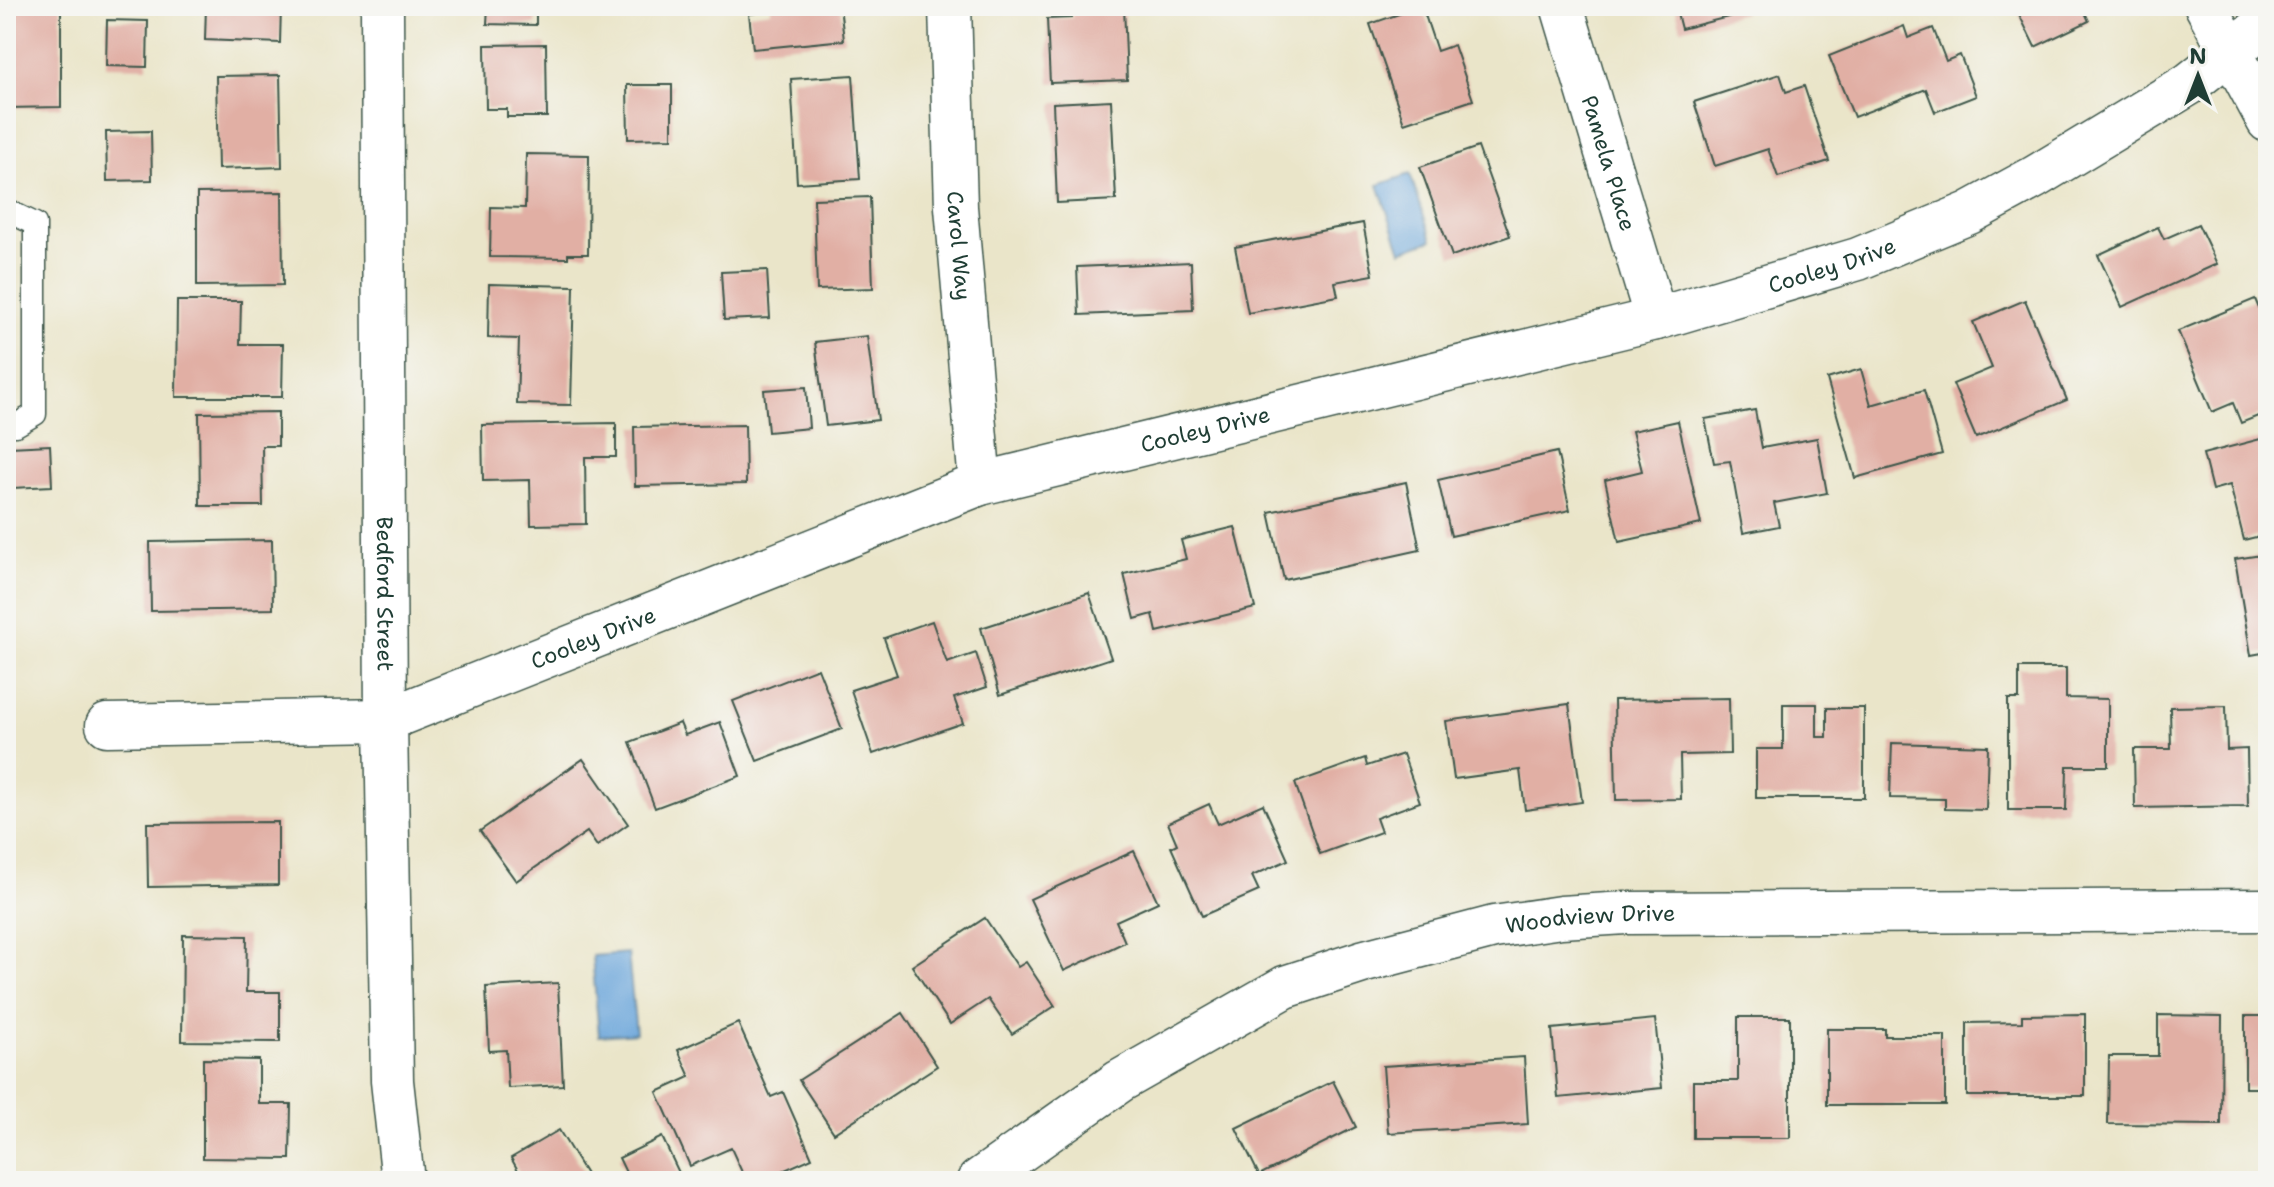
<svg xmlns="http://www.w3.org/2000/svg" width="2274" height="1187" viewBox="0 0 2274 1187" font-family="'Shantell Sans',sans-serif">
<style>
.water{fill:#69a4da;stroke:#447087;stroke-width:2}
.building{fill:#e1afa4}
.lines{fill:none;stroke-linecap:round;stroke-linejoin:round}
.service-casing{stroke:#3d564a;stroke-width:25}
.minor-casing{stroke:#3d564a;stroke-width:45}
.service{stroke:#fff;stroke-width:22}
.minor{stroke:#fff;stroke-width:42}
.labels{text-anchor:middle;stroke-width:8;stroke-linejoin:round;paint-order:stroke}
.street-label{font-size:22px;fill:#1f3d34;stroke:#f6f6f2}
</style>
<rect width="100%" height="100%" fill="#f6f6f2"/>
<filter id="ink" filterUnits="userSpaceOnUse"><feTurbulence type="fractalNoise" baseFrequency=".0125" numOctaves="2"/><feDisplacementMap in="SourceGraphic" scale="16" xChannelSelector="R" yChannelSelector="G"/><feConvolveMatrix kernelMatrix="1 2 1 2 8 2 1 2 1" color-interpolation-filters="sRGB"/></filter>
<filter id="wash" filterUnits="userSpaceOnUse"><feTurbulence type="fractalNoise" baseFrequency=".006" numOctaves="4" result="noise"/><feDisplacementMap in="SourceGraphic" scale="32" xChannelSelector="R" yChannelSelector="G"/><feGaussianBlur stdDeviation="1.8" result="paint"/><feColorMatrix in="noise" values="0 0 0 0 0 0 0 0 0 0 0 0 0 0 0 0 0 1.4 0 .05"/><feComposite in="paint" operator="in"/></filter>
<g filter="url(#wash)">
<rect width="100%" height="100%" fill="#eae5c9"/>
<!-- water -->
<g class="water">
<path d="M1410,174L1432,240L1401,251L1378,185Z"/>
<path d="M628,953L636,1033L599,1036L592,956Z"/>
</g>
<g id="blocks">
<!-- building -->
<g class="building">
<path d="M6,6H61V107L6,108Z"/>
<path d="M206,6H281L280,43L205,40Z"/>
<path d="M488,6H536V25L487,24Z"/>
<path d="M771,6H840L844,40L753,49L749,14L771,11Z"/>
<path d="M1072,6H1124L1127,80L1050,83L1047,19L1072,18Z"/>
<path d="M1422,6L1437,51L1454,45L1473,100L1404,123L1370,24Z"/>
<path d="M1675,6H1743L1744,13L1681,29Z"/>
<path d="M2015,6H2082L2089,21L2035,47Z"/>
<path d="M107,20L148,21L147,67L106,66Z"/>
<path d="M1904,26L1908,38L1933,28L1946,61L1960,55L1976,96L1935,112L1926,89L1854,117L1829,56Z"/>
<path d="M546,44L547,117H507V109H486L485,45Z"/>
<path d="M1780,74L1786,92L1804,86L1829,161L1778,177L1768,149L1715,166L1694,102Z"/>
<path d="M280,75L282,167L218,169L216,76Z"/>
<path d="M853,75L860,179L797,183L791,79Z"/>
<path d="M627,85H672V138L628,139Z"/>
<path d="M1111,100L1116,200L1057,203L1053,103Z"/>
<path d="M151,131L152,180L107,181L106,132Z"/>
<path d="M1478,147L1510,236L1452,256L1420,167Z"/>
<path d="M526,154L589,155L588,254H568V258L490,257L491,207L525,208Z"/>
<path d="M282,192L283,285L197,286V193Z"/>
<path d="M870,197L873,288L817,290L814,199Z"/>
<path d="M1363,223L1373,275L1335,282L1338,296L1248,313L1235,247Z"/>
<path d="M2198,224L2217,264L2122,307L2098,255L2158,227L2164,239Z"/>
<path d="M1191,262L1193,310L1079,315L1077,267Z"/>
<path d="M767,270L770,318L724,320L721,272Z"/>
<path d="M489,284L574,286L571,405L517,404L519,339L488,338Z"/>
<path d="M2255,299L2268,330V412L2241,423L2233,403L2212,412L2178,331Z"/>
<path d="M2025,300L2067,400L1976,438L1953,384L1992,368L1973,322Z"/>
<path d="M177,301H241L240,344H283L282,397H176Z"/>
<path d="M867,336L878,420L826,426L815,342Z"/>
<path d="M1861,369L1871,405L1924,390L1942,454L1855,478L1827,379Z"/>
<path d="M806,387L809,428L768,432L764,390Z"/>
<path d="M1755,410L1762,448L1817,438L1827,493L1774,503L1779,526L1743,533L1730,461L1714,463L1705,419Z"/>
<path d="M278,412V446H262L263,506H200L199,413Z"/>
<path d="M1678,421L1701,524L1619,542L1605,480L1642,471L1632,431Z"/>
<path d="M616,423V457H585L586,524L531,525L530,480L483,481L482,425Z"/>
<path d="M745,425L746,484L635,486L634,427Z"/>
<path d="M2268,437V534L2244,540L2230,485L2212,490L2203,454Z"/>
<path d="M50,445L52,486L12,488L10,447Z"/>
<path d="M1557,452L1570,510L1451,536L1438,480Z"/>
<path d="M1406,482L1420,550L1284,580L1269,512Z"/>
<path d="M1235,527L1255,608L1157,632L1153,614L1135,619L1124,574L1186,559L1181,540Z"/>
<path d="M272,540L273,609L151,611L150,542Z"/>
<path d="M2268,554V652L2251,655L2235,559Z"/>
<path d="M1089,593L1111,658L1000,695L981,628Z"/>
<path d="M932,621L947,663L976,653L987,687L954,698L963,723L873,754L851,690L897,675L884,638Z"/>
<path d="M818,668L842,729L757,761L733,701Z"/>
<path d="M2019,668H2066V698L2108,699V766H2067L2066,810H2008V699H2019Z"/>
<path d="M1729,698L1730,754L1680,755L1681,799L1616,800L1614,700Z"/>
<path d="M1569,704L1582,802L1525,810L1520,770L1454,779L1446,721Z"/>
<path d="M1783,704H1817V737H1827V708H1864V798H1756V749H1783Z"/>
<path d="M2226,706L2227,750L2247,749L2248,806L2135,808L2134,749H2171L2170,707Z"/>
<path d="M720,722L740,776L655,808L630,742L680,723L685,735Z"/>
<path d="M1892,743L1988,746L1986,810L1945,809V799L1890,798Z"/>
<path d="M1403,754L1420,802L1376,818L1381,832L1320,854L1295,783L1365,758L1367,766Z"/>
<path d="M583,759L628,824L597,846L587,832L516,881L480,831Z"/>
<path d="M1209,804L1218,824L1263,804L1288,860L1252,876L1259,891L1202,916L1171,847L1177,844L1168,823Z"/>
<path d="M278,822V885L148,887L147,823Z"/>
<path d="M1134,851L1158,902L1116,921L1125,942L1064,971L1030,899Z"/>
<path d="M985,918L1018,967L1026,962L1055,1006L1012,1034L988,999L950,1024L912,966Z"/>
<path d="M183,935L247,936L246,992H280V1042L182,1041Z"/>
<path d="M558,983L563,1085L508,1088L506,1050L489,1051L486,987Z"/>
<path d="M903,1013L937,1066L834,1133L799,1080Z"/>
<path d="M2085,1014V1096H1967V1023L2022,1022V1015Z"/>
<path d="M2158,1015L2222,1016L2221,1125L2108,1124L2109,1056H2158Z"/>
<rect x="2245" y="1016" width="23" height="72"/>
<path d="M1738,1017H1790V1138H1693V1081H1738Z"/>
<path d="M1655,1019L1662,1088L1558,1098L1552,1029Z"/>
<path d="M738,1023L771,1097L783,1092L812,1158L760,1181H746L731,1148L690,1166L657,1092L690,1077L678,1050Z"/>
<path d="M1827,1029H1885V1036H1945V1105H1827Z"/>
<path d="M1524,1057L1528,1124L1388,1133L1383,1066Z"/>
<path d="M203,1059L259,1060V1104H291L290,1159L203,1158Z"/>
<path d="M1333,1081L1356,1127L1259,1175L1236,1128Z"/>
<path d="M559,1130L590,1181H524L511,1158Z"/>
<path d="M662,1137L682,1179L677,1181H630L619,1158Z"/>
</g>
</g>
</g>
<g filter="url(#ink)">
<use href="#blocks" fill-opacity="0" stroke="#3d564a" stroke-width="2"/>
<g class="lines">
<defs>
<path id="service" d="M6,210L35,224V414L16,425H6"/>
<g id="minor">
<path id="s1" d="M382,6L386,720L392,1081L403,1181"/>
<path id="s2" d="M950,6L956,207L980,484"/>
<path id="s3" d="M1562,6L1656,319"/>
<path d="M2206,6L2268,121"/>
<path id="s4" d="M107,725L386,720L980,484L1656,319L1858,259L1969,213L2035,177L2189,84L2268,22"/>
<path id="s5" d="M978,1181L1120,1081L1285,987L1365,961L1494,927L1561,917L1626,913L2268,910"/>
</g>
</defs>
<!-- service casing -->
<use href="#service" class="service-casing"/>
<!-- minor casing -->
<use href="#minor" class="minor-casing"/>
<!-- service -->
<use href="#service" class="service"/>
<!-- minor -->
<use href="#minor" class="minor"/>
</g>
</g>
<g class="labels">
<!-- street labels -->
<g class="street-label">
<text dy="8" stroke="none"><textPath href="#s3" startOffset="164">Pamela Place</textPath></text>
<text dy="8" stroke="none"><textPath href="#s2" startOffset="240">Carol Way</textPath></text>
<text dy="8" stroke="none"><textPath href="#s4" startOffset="1798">Cooley Drive</textPath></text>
<text dy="8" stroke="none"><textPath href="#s4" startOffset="1150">Cooley Drive</textPath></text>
<text dy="8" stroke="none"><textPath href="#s1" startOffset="588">Bedford Street</textPath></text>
<text dy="8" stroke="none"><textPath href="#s4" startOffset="502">Cooley Drive</textPath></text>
<text dy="8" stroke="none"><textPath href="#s5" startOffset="678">Woodview Drive</textPath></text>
</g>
</g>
<!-- margin -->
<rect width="2274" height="1187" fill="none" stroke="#f6f6f2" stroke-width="32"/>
<!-- north arrow -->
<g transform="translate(2198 76)" stroke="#f6f6f2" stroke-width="6" paint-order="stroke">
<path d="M0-6L14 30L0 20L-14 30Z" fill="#1f3d34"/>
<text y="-12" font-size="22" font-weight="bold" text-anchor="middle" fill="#1f3d34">N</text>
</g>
</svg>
